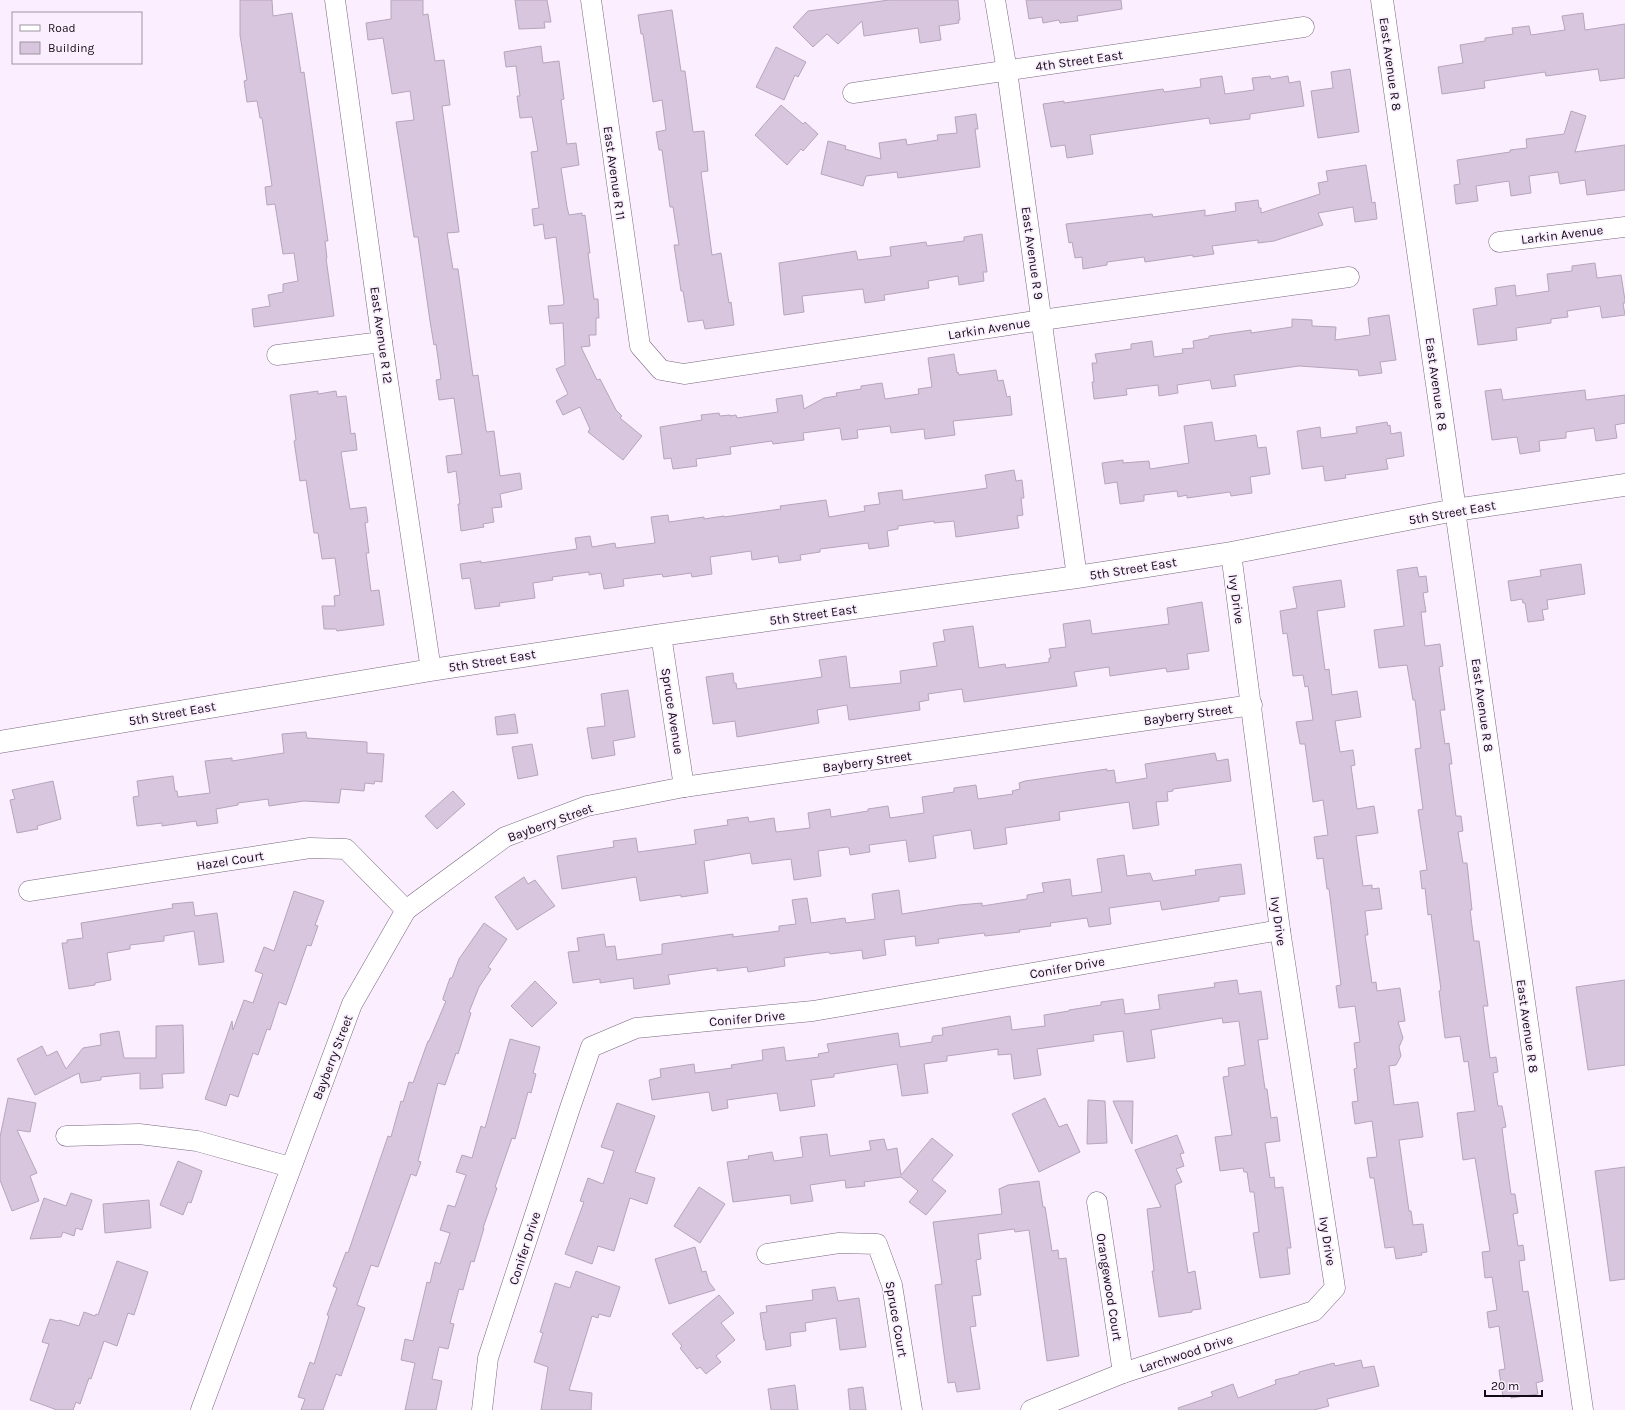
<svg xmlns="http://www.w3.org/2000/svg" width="1625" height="1410" viewBox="0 0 1625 1410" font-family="Karla,sans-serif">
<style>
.building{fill:#d8c5de;stroke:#b7a4bd}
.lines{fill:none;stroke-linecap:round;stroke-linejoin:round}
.minor-casing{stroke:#78677e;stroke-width:21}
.tertiary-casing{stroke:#78677e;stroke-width:23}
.minor{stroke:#fff;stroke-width:20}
.tertiary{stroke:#fff;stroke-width:22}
.labels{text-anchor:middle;stroke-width:3.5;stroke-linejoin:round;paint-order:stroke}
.street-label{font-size:13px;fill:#130c15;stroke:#fbefff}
</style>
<rect width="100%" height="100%" fill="#fbefff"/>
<!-- building -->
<g class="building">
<path d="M240,0H272L273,16L292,13L301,73L304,72L328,241H325L327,258H326L334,316L254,327L252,309L270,306L268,295L283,292V284L298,281L294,253L283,254L275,204L267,205L265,187L272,186L262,118H260L257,101L247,102L244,81L247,80L240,35Z"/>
<path d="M391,0H423V15L428,14L435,61L444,60L450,105L442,106L459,232L447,233L453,269H458L473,376L478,375L486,430L487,432L494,431L500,476L520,473L522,489L500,494L502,507L492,508L494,522L483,524L484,527L461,531L458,504H460L456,471L448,473L446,456L462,454L454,398L439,400L436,380L441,379L436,344L434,345L430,321L418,237H414L411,218L396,122L414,120L410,91L392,94L383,38L368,40L366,23L391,19Z"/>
<path d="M515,0H547L551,22H544L545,28L519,29Z"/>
<path d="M889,0H958L960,20H958L959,23L939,26L941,40L920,43L918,28L864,36L862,21L838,44L827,34L813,47L793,27L808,11Z"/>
<path d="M1026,0H1121L1122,9L1077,16L1078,21L1060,23L1059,20L1043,23L1042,17L1029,19Z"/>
<path d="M672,10L681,71H685L693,132L704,131L708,171L701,172L712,255L721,253L727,291L729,303L731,302L734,325L705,329L703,320L688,322L683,291H681L674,245H679L673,207H670L662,150H659L656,132L666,130L662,100L653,102L643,34H641L638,15Z"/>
<path d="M1583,13L1585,30L1625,24V78L1600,81L1598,69L1546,76L1545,72L1484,81L1485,88L1442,94L1438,67L1463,63L1460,45L1485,41V38L1513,34L1512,28L1529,26L1531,35L1565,30L1562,16Z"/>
<path d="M541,46L543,63L559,61L564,99L561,100L567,144L576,143L579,165L561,168L567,207L569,215L582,213V216L585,215L590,253H588L594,299H598L599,318H596V335H589L590,346L581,347L597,380L600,379L616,410L622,416L620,418L642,436L623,460L588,432L590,429L580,407L563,415L556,401L568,394L556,369L565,365L563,323L550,324L548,306L563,305L564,303L556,237L545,239L543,224L534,226L532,209L539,208L531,152L538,151L532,117L520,118L517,96H520L516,66L506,67L504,52Z"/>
<path d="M776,47L806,62L798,77L795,75L784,100L756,87Z"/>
<path d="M1350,69L1359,132L1318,138L1311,91L1333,88L1331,72Z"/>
<path d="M1222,76L1225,94L1254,90L1252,78L1270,76L1271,79L1288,76L1289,83L1300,81L1304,106L1250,114V119L1210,124L1209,118L1090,135L1093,154L1067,158L1065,145L1051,147L1043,104L1064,101V103L1163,89L1164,92L1201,87L1200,79Z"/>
<path d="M781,105L803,124L805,122L818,134L803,151L801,149L787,165L755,135Z"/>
<path d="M1571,111L1586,116L1575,152L1625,145V190L1587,195L1585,180L1560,184L1558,172L1529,176L1531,193L1511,196L1509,181L1476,186L1478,201L1456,204L1454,185L1460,184L1457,160L1510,152V150L1527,148L1526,139L1564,134Z"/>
<path d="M976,114L978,129H975L980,167L898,178L897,172L866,176L863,186L821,174L828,141L846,146L845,149L881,159L879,143L906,139L907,145L938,140L937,135L957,133L955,117Z"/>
<path d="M1366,165L1372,203L1375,202L1377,219L1355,222L1353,207L1318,213L1323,225L1274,241L1258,243V240L1212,246L1214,254L1193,257V255L1145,262L1144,257L1107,262V265L1083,269L1082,257L1075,258L1072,242L1069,243L1066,224L1152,214L1153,217L1205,210V216L1236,211L1235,203L1258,200L1259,208H1261V213L1320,194L1318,183L1328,181L1326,171Z"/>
<path d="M982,234L987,272H983L984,281L959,285L958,276L928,281L929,288L884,295L885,300L865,303L863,289L802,296L804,312L784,315L779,263L856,251L858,260L891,256L890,247L926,242L927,246L964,241V237Z"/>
<path d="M1595,263L1597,278L1621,275L1625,300V303H1623L1625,315L1602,318L1600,306L1567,311L1568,317L1551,319V323L1516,328L1517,340L1478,345L1473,309L1497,305L1495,288L1515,285L1516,296L1549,291L1547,274L1572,271V266Z"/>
<path d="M1389,315L1396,360L1380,362L1382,373L1359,376L1358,370L1299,366L1234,375L1236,386L1212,389L1210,380L1177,385L1178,393L1159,396L1158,385L1126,389L1127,395L1094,399L1092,382H1094L1092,363H1097L1095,354L1131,349V344L1152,341L1154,357L1183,353L1182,349L1194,348L1193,341L1209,338V336L1251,330V333L1292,327V319L1312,320V326L1336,327L1335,340L1370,335L1368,318Z"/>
<path d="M954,354L957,373L958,372L959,375L996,370L998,381L1003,380L1007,397L1010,396L1012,415L953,421L955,435L925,439L924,429L891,433L890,426L857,430L858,438L842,440L840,428L803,433L804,440L773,444L772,441L730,447L731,454L696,459L697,466L673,469L671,458L664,459L660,427L702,420L701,415L719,413L720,416L730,415V416L736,415L737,418L778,412L776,399L802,395L804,409L824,398L837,396L836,393L861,389V386L882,383L885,399L919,394L918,389L932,387L928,358Z"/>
<path d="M1501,389L1503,400L1585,390L1586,400L1625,395V423L1615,425L1617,438L1596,441L1594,428L1566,432V438L1539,441L1540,451L1520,454L1517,437L1492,440L1485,391Z"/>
<path d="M318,391V394L336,391L337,397L346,396L351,434L355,433L357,450L341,452L348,497L350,509L366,507L368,522L365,523L369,553H366L371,591L379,590L384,625L337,631L336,629H324L322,606H335L334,596L340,595L335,558L322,559L318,533H314L306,480L300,481L294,441L296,440L290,395Z"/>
<path d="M1212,422L1215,441L1256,435L1258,448L1266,447L1270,474L1250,477L1252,493L1231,496L1230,492L1187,498V495L1178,497L1177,491L1144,495V501L1120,504L1117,482L1105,484L1102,463L1123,460V463L1149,461L1150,469L1189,463L1184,426Z"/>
<path d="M1387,422L1388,426L1390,425L1391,434L1401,432L1404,456L1386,459L1388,469L1345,475L1346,478L1325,481L1323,466L1302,469L1297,431L1320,427L1321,438L1357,433L1356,427Z"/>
<path d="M1014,470L1016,481L1022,480L1024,498H1021L1023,515L1017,516L1019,528L956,537L954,521L934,523V521L898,526V529L887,531L889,546L869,549L868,543L820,549V552L800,555L801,560L779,563L778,556L752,560L751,551L710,557L712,574L692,577L691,573L663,577L662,574L623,579L624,586L604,589L601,573L589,575V572L552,577L553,580L533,583L535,598L499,603L500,606L475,609L470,578L462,579L460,564L481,561V563L577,549L575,538L590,536L592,547L615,543L616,548L655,543L651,517L668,515L669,522L704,517V519L724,516V517L781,509L780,506L826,500L829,517L865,511L864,506L880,504L878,493L902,490L903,500L981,489L987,488L985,475Z"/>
<path d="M1581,564L1585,594L1547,600L1548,609L1542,610L1544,620L1528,622L1525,603H1523L1522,599L1511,601L1508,581L1541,576L1540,570Z"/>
<path d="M1417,567L1419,577L1426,576L1428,592L1423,593L1426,612H1421L1425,646L1440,644L1443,666L1439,667L1445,710H1440L1445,744L1449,743L1452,764H1449L1456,816H1461L1463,831L1458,832L1463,863H1467L1472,910H1470L1474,941H1479L1485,985L1488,1006H1483L1490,1058L1496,1057L1498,1072L1493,1073L1498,1106H1502L1506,1127L1502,1128L1505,1151L1511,1194H1515L1518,1213L1513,1214L1518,1246L1523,1245L1525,1260L1519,1261L1523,1292L1528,1291L1543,1381L1536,1383L1538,1394L1511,1398V1395L1503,1397L1499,1370L1505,1369L1499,1326L1489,1328L1487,1312L1497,1310L1492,1277L1485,1278L1482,1252L1490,1251L1475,1158L1463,1160L1457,1113L1475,1111L1468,1061L1464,1062L1460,1036L1445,1038L1439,991L1441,990L1431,914L1428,915L1425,888L1422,889L1420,871L1427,870L1418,810L1423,809L1415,749L1421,748L1415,700H1413L1407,665L1379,668L1374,630L1404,626L1397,570Z"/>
<path d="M1341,580L1345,607L1317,611L1325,670L1329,669L1332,695L1357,691L1361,717L1335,721L1340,752L1353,750L1355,765L1351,766L1357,809L1374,806L1378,833L1356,836L1363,886L1372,885V889L1379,888L1382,909L1365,911L1368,935H1365L1372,983L1376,982L1377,991L1400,988L1405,1021L1398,1022L1403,1038L1399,1047L1401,1056L1396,1065L1389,1066L1394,1105L1418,1102L1423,1137L1399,1140L1409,1211H1411L1413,1225L1423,1224L1427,1252L1421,1253L1422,1255L1396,1259L1394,1247L1385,1248L1374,1178H1370L1367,1158L1377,1157L1372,1121L1355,1124L1352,1102L1358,1101L1354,1069L1357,1068L1354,1043L1360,1042L1355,1006L1339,1008L1336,986L1341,985L1329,889H1327L1323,858L1317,859L1314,837L1328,835L1323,800L1313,802L1305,744H1300L1296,722L1313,720L1308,686L1305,687L1303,675L1293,676L1287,633L1283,634L1280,611L1297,608L1293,587Z"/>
<path d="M1202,602L1209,651L1187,654L1189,669L1167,672L1166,668L1110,676L1109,667L1074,672L1077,686L964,702L962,689L928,694L929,700L919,702L920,710L849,720L847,705L817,710L819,723L737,737L735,721L713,724L706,677L733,673L734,683H736L737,689L822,677L819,660L846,656L850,688L901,683L900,671L937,666L933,643L945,641L943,630L973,626L979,668L1005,664L1006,668L1049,662V658H1051L1049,649L1066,647L1063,624L1090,620L1092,634L1169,624L1167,608Z"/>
<path d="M628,690L635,737L613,741L615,755L592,759L587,728L605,726L601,694Z"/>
<path d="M515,714L518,733L497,735L495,717Z"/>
<path d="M306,732L307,738L367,742V753L384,754L382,782L375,781L374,784L365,783L364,791L341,789L339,803L304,801L269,806L268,799L238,803V805L216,809L218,823L197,826L196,821L162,826V823L137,826L133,797L139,796L137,781L173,776L175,791H177L178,797L210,793L205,761L232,758V761L284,753L282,734Z"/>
<path d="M532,744L538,775L518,779L512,747Z"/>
<path d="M1215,753L1217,761L1228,759L1231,781L1173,789V791L1167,792L1168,801L1156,802L1159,825L1133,829L1129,802L1059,812L1060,820L1005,828L1007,844L974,849L971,830L933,836L936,858L909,862L906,840L869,845L870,852L850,855L849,848L847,847L818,851L821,876L794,880L791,859L752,864L750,853L704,861L708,893L681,897V895L640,901L636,877L562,889L557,856L614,847L613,841L636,838L638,852L696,844L694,830L728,825L727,820L748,817L749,822L774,818L776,832L810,828L808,813L830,809L831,817L868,811V809L888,806L890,818L924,813L922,797L954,792V788L976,785L978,799L1013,794L1012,791L1020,789L1019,783L1025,781L1107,769V771L1114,770L1116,783L1147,778L1145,764Z"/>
<path d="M53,781L61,819L37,826L38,829L17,833L10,800L15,799L12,790Z"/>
<path d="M453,791L465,804L437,829L425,816Z"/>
<path d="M1124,855L1127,876L1150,873L1153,881L1196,875L1195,870L1241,864L1245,894L1219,897V901L1162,910L1160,901L1109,908L1111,924L1089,927L1087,918L1050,923L1051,926L1019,930L1020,932L985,936L984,933L938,939L939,943L916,946L915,936L884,940L886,955L863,959L862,950L830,954L829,952L784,958L785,966L748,972L747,967L717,971V968L668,975L670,984L634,989L633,978L600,983V979L573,983L568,952L579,951L577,938L604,934L606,947L615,946L617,960L662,954V944L733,934V937L779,931V926L796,924L792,900L807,898L811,923L845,918L846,923L875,919L872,894L899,890L902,914L959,905L982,903V906L1027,899V895L1044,892L1042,883L1070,879L1072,896L1102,892L1097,859Z"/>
<path d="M524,877L528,884L535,880L555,906L517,930L495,897Z"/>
<path d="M294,891L324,901L315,925L318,926L311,946L307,945L286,1005L279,1002L270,1030L267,1029L258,1055L253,1053L238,1097L230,1094L226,1106L205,1099L232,1021L233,1030L244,1000L253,1003L263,974L255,971L264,947L274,951Z"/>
<path d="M193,902L195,916L217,913L224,962L199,965L194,931L164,936V941L130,945V949L107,953L111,980L95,983V985L69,989L62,943H67V940L83,938L81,923L173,908L172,904Z"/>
<path d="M484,923L507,939L488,967L491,969L479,987L469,1012L471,1013L458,1054L456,1053L445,1085L438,1083L418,1161L421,1162L416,1176L411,1174L378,1267L371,1265L357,1305L365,1308L341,1376L336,1374L323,1410H301L305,1399L298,1397L310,1362L314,1364L329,1316L327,1315L337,1288L333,1286L346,1252L348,1253L388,1136L391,1137L401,1101L403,1102L409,1082L413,1083L428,1041H429L446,1001L443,1000V998L450,978H452L459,959Z"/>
<path d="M1237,980L1239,994L1261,991L1268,1039L1258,1040L1265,1089H1267L1271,1118L1277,1117L1280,1141L1265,1143L1270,1178L1274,1177L1275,1188L1283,1187L1291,1248H1287L1290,1274L1260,1278L1253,1233L1259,1232L1254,1192H1250L1247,1172H1244L1243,1168L1220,1171L1215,1137L1232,1135L1223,1077L1229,1076L1228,1068L1245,1065L1239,1021L1223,1023L1222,1018L1151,1030L1155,1058L1127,1062L1123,1031L1093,1035L1094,1041L1037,1049L1041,1075L1014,1079L1011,1054L998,1055V1049L947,1056V1061L924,1064L928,1093L902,1096L897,1064L834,1074V1077L811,1080L815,1106L780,1111L777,1093L727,1100L728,1108L712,1111L709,1092L652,1100L649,1080L661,1077L660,1069L694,1064L695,1073L732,1068L731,1065L763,1060L762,1050L784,1047L786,1061L819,1057L818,1054L829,1052L827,1044L898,1033L900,1047L932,1042V1038L933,1036L943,1035L942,1028L1010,1016L1012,1030L1045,1026L1044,1015L1069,1011V1010L1101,1005V1002L1123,999L1125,1014L1160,1009L1158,995L1215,987L1214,983Z"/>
<path d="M1625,980V1065L1588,1070L1576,987Z"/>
<path d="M535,981L557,1003L532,1027L511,1006Z"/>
<path d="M183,1025L184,1073L162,1074L163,1088L140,1089V1073L101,1077V1080L81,1083L79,1073L35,1095L17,1059L42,1046L47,1056L57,1051L66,1069L83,1048L101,1045L100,1034L119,1031L124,1058H156V1026Z"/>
<path d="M510,1039L540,1047L533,1073L536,1074L531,1093L528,1092L515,1139L512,1138L495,1187L497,1188L483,1228H484L474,1262L471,1261L463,1290L459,1289L450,1323L454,1324L448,1349L439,1347L432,1379L442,1381L436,1410H405L415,1363L401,1360L405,1339L413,1341L427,1282L430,1283L435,1262L440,1264L450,1233L440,1230L448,1205L455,1207L466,1175L456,1172L462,1155L472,1158L481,1126L485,1128Z"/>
<path d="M8,1098L36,1103L30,1132L17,1130L37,1173L30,1176L39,1201L12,1211L0,1180V1137Z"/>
<path d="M1045,1098L1059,1127L1067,1124L1080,1152L1039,1172L1012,1114Z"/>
<path d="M1088,1100L1105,1101L1107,1143L1087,1144Z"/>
<path d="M1113,1101H1133L1132,1144Z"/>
<path d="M617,1103L655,1116L635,1172L655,1178L647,1204L630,1198L614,1251L598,1246L592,1264L565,1254L584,1202L580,1201L588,1178L603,1184L614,1151L601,1147Z"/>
<path d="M827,1134L830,1156L871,1150L869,1141L884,1139L887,1150L897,1148L901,1175L932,1138L953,1155L932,1180L946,1191L926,1215L909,1202L918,1191L901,1177L864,1182L865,1186L846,1188L845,1180L810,1185L813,1201L791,1204L790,1195L733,1202L727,1162L749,1159L748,1156L772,1152L774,1161L803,1157L800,1137Z"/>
<path d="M1177,1135L1184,1153L1180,1154L1184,1166L1176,1169L1182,1182L1175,1185L1188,1273L1195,1271L1201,1309L1192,1310V1312L1159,1317L1152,1271H1154L1147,1209L1161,1207L1135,1150Z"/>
<path d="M178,1161L202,1171L191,1203L188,1202L183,1215L160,1205Z"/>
<path d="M1625,1167V1279L1610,1281L1595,1171Z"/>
<path d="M1039,1181L1043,1207H1045L1052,1251L1058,1250L1059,1259L1066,1258L1079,1356L1047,1361L1029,1230L1015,1232L1014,1229L978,1234L981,1259L976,1260L981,1295L972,1296L976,1326L970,1327L980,1389L957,1392L955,1382L948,1383L943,1347L935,1285L942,1284L933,1222L1002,1214L999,1189L1008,1185Z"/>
<path d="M699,1187L725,1204L700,1243L674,1226Z"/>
<path d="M71,1193L92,1200L82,1230L76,1228L74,1236L63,1232L61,1237L30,1239L44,1198L66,1206Z"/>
<path d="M149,1200L151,1228L105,1233L103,1204Z"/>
<path d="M695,1247L702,1272L706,1271L709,1282L715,1290L669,1304L655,1259Z"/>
<path d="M117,1261L148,1272L134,1315L128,1313L117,1346L104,1341L91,1379L89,1378L80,1404L76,1402L73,1410H57L30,1400L49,1344L42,1342L50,1319L58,1321L59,1320L79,1326L84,1312L95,1316L96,1314L98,1315Z"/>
<path d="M576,1271L620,1287L610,1317L599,1314L598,1318L592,1316L569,1390L592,1393L591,1410H541L548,1367L534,1362L543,1333L540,1332L555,1283L570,1288Z"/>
<path d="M835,1287L838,1301L859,1298L866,1347L840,1350L836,1318L805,1323L806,1331L790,1333L791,1346L766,1350L765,1340H764L760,1313L767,1312L766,1306L813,1300L812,1290Z"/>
<path d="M719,1295L734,1313L721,1323L735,1340L716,1356L721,1362L706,1374L700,1367L697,1369L680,1348L682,1346L672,1334Z"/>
<path d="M1361,1360L1363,1368L1374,1366L1379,1386L1327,1399L1329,1406L1314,1410H1179L1178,1408L1213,1396L1211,1392L1233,1384L1238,1398L1276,1384L1275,1380L1299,1374V1372L1334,1363L1335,1366Z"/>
<path d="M795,1385L798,1410H771L768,1389Z"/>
<path d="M863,1387L866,1410H850L848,1389Z"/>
</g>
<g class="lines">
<defs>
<g id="minor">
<path d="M335,0L382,342L431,670"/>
<path d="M591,0L640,346L661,370L684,374L1042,320L1349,277"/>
<path d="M995,0L1007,71L1077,577"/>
<path d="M853,93L1304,27"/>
<path d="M1499,242L1625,227"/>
<path d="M277,355L382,342"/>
<path d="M1455,510L1583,1410"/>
<path d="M661,635L684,787"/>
<path d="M29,891L310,848L346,849L406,910"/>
<path d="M66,1136L139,1134L197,1141L290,1167"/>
<path d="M1097,1202L1123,1373"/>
<path d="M767,1254L839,1243L877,1244L892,1285L912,1410"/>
<path d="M201,1410L352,1004L406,910L505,837L587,806L684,787L1252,705"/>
<path d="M482,1410L488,1358L570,1108L591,1047L636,1028L813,1011L1280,930"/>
<path d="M1031,1410L1123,1373L1314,1311L1335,1288L1280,930L1231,553"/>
</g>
<g id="tertiary">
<path d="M1382,0L1455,510"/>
<path d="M0,742L431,670L661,635L1077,577L1231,553L1455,510L1625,485"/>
</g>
</defs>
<!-- minor casing -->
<use href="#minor" class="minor-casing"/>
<!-- tertiary casing -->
<use href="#tertiary" class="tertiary-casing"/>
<!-- minor -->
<use href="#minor" class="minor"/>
<!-- tertiary -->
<use href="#tertiary" class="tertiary"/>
</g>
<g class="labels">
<!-- street labels -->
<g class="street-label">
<text transform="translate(1079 60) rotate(-8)" y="5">4th Street East</text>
<text transform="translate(1391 64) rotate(82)" y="5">East Avenue R 8</text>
<text transform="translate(615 173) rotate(82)" y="5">East Avenue R 11</text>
<text transform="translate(1562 234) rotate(-7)" y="5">Larkin Avenue</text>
<text transform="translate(1033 253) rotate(82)" y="5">East Avenue R 9</text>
<text transform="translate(989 328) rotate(-9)" y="5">Larkin Avenue</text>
<text transform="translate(382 335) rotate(82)" y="5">East Avenue R 12</text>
<text transform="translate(1437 384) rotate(82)" y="5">East Avenue R 8</text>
<text transform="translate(1452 512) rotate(-10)" y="5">5th Street East</text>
<text transform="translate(1133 568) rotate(-9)" y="5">5th Street East</text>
<text transform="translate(1237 599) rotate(82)" y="5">Ivy Drive</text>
<text transform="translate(813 614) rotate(-8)" y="5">5th Street East</text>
<text transform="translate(492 660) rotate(-9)" y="5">5th Street East</text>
<text transform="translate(1483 705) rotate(82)" y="5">East Avenue R 8</text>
<text transform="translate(673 711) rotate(81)" y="5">Spruce Avenue</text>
<text transform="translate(172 713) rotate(-10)" y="5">5th Street East</text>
<text transform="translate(1188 714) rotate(-8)" y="5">Bayberry Street</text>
<text transform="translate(867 761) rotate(-8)" y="5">Bayberry Street</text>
<text transform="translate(550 822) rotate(-20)" y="5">Bayberry Street</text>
<text transform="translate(230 860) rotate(-9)" y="5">Hazel Court</text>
<text transform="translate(1279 921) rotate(82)" y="5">Ivy Drive</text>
<text transform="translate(1067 967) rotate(-10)" y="5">Conifer Drive</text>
<text transform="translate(747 1018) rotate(-5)" y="5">Conifer Drive</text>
<text transform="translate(1528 1026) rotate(82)" y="5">East Avenue R 8</text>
<text transform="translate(332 1057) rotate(-69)" y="5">Bayberry Street</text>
<text transform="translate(1328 1241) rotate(81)" y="5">Ivy Drive</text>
<text transform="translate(524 1248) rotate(-72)" y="5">Conifer Drive</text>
<text transform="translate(1110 1287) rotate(81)" y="5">Orangewood Court</text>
<text transform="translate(897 1319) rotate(80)" y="5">Spruce Court</text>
<text transform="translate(1186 1353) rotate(-18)" y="5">Larchwood Drive</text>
</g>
</g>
<!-- legend -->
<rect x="12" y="12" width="130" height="52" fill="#fbefff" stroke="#9e94a1"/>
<rect x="20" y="25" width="20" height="6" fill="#ffffff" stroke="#9e94a1"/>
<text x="48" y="32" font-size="12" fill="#130c15">Road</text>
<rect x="20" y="42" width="20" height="12" fill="#d8c5de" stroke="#9e94a1"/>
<text x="48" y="52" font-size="12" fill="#130c15">Building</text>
<!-- scale -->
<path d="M1485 1390v6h57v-6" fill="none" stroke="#130c15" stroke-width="2"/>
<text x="1491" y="1390" font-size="12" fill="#130c15" stroke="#fbefff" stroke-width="3" paint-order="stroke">20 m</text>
</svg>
